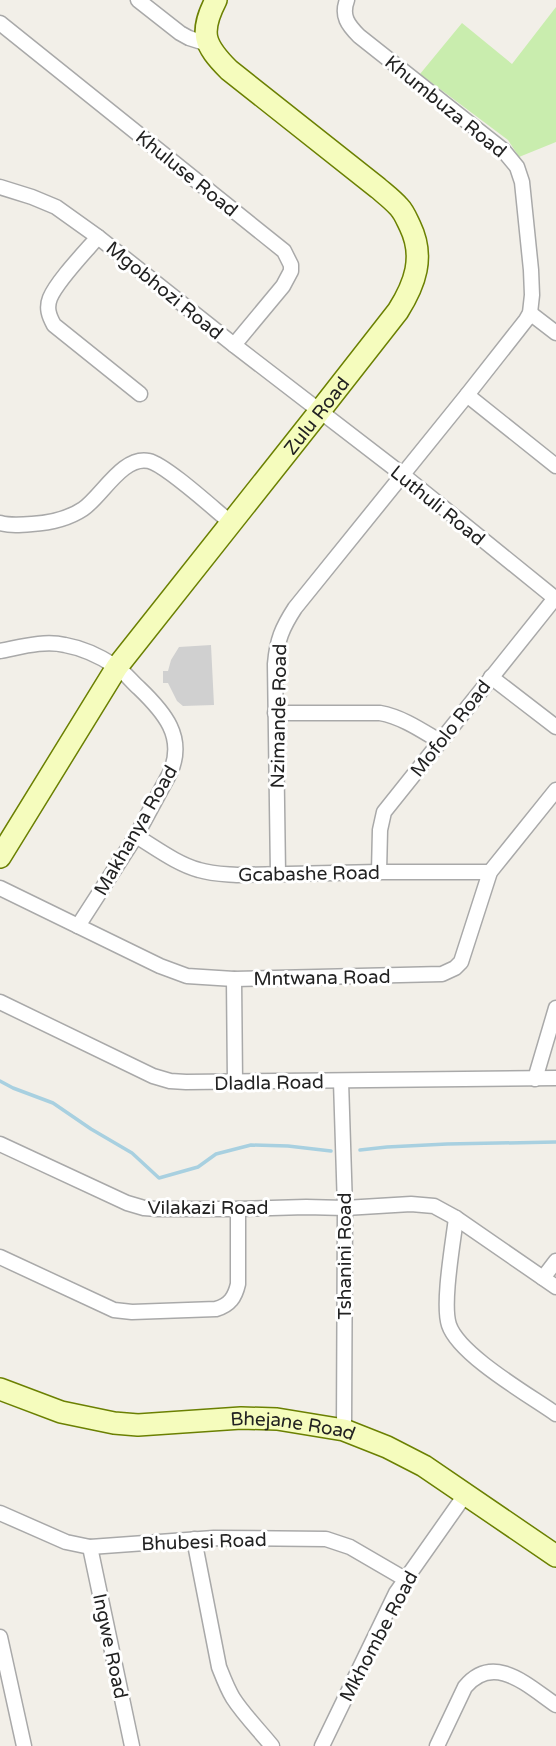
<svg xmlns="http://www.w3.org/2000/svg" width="556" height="1746" viewBox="0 0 556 1746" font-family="'Varela Round',sans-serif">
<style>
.religious{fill:#d0d0d0}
.grass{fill:#c9edae}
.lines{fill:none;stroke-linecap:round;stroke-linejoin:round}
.stream{stroke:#a8d0e0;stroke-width:3.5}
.street-casing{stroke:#a9a9a9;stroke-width:17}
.secondary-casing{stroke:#6b8002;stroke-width:24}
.street{stroke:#fff;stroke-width:14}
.secondary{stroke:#f5fcbd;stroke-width:21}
.labels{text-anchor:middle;stroke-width:6;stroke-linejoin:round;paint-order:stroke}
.street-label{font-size:19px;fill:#222;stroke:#fff}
</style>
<rect width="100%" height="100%" fill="#f2efe8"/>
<!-- religious -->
<path class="religious" d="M211,645L214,705L183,706L177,701L168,683H163V671H168L171,660L179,647Z"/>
<!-- grass -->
<path class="grass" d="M556,7V142L519,157L508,140L420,74L462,23L512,64Z"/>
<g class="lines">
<!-- stream -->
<g class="stream">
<path d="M0,1081L13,1088L53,1103L91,1129L132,1153L159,1178L198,1167L216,1154L251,1145L288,1146L331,1151"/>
<path d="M360,1150L387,1147L447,1144L556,1142"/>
</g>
<defs>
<g id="street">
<path d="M138,0L180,33L189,38L208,44"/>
<path d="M0,23L284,251L291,265V271L283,286L234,345"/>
<path d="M0,187L32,197L56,207L98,237L234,345L403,475L556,599"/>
<path d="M98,237C85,252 57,281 50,298C46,308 49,316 54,325L140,394"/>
<path d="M530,313L556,333"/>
<path d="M467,395L556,466"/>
<path d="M0,523C10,526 21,525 32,524C49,523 68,519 83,509C102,496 123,455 149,461C166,465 214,509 230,522"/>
<path d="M0,651C21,647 44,640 65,645C82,648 101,657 115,666C124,671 131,681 139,688C164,712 186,737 170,773L136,836L78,926"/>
<path d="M491,677L556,727"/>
<path d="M275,713H380C402,717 421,730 441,742"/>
<path d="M136,836C156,848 177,864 199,870C212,874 225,874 237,875L379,872H490"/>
<path d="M379,872L380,830L384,812L555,598"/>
<path d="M278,874L275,664C277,640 282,628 295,608L467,395L526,320L530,313L532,295L531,270L522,182L517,167L503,150L359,36C348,25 341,16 347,0"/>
<path d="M0,888L160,966L187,976L234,979L442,974L455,968L461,962L490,872L556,790"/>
<path d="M234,979L235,1082"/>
<path d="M0,1002L153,1076L170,1081L186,1082L556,1078"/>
<path d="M535,1079L556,1008"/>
<path d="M341,1081L345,1208L344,1430"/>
<path d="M0,1144L127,1203L144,1208L157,1209H238L306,1207L345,1208L411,1204L434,1206L456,1218L556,1287"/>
<path d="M456,1218C453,1243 442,1304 449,1325C459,1355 529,1395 556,1414"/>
<path d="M0,1257L114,1310L132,1312L216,1309C230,1305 235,1297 238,1284V1209"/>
<path d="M543,1278L556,1261"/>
<path d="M0,1513L66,1542L90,1547L214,1538L326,1539L350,1547L405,1579"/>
<path d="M194,1539L219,1667C223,1677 227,1688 233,1698C244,1715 259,1730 272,1746"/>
<path d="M90,1547L132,1746"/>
<path d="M0,1637L24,1746"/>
<path d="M322,1746L396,1593L465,1495"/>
<path d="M437,1746L465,1687C494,1652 528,1686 556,1705"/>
</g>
<g id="secondary">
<path id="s1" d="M0,857L117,667L319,412L398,311C415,284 425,257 410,226C407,220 404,212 399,207C393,200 385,194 378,188L229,70C204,45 199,33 216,0"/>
<path id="s2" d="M0,1389L61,1412L114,1423L138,1425L241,1418L277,1419L344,1430L387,1447L424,1466L556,1556"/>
</g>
</defs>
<!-- street casing -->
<use href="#street" class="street-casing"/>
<!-- secondary casing -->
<use href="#secondary" class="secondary-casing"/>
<!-- street -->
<use href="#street" class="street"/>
<!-- secondary -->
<use href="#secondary" class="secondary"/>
</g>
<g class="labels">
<!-- street labels -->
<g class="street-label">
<text transform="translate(446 106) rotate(39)" y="7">Khumbuza Road</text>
<text transform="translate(187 173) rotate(39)" y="7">Khuluse Road</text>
<text transform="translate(165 290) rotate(39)" y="7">Mgobhozi Road</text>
<text dy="7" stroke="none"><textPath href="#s1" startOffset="544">Zulu Road</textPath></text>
<text transform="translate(438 505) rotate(39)" y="7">Luthuli Road</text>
<text transform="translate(278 716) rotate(-89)" y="7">Nzimande Road</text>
<text transform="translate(450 728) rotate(-52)" y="7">Mofolo Road</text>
<text transform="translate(135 830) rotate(-60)" y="7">Makhanya Road</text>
<text transform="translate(309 873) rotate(-1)" y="7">Gcabashe Road</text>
<text transform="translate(322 977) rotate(-1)" y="7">Mntwana Road</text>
<text transform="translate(269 1082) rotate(-1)" y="7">Dladla Road</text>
<text x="208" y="1214">Vilakazi Road</text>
<text transform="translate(344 1256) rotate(-90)" y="7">Tshanini Road</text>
<text dy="7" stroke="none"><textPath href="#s2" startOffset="299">Bhejane Road</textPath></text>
<text transform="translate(204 1541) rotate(-2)" y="7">Bhubesi Road</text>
<text transform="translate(378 1636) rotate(-62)" y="7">Mkhombe Road</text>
<text transform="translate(111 1646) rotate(78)" y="7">Ingwe Road</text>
</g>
</g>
</svg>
